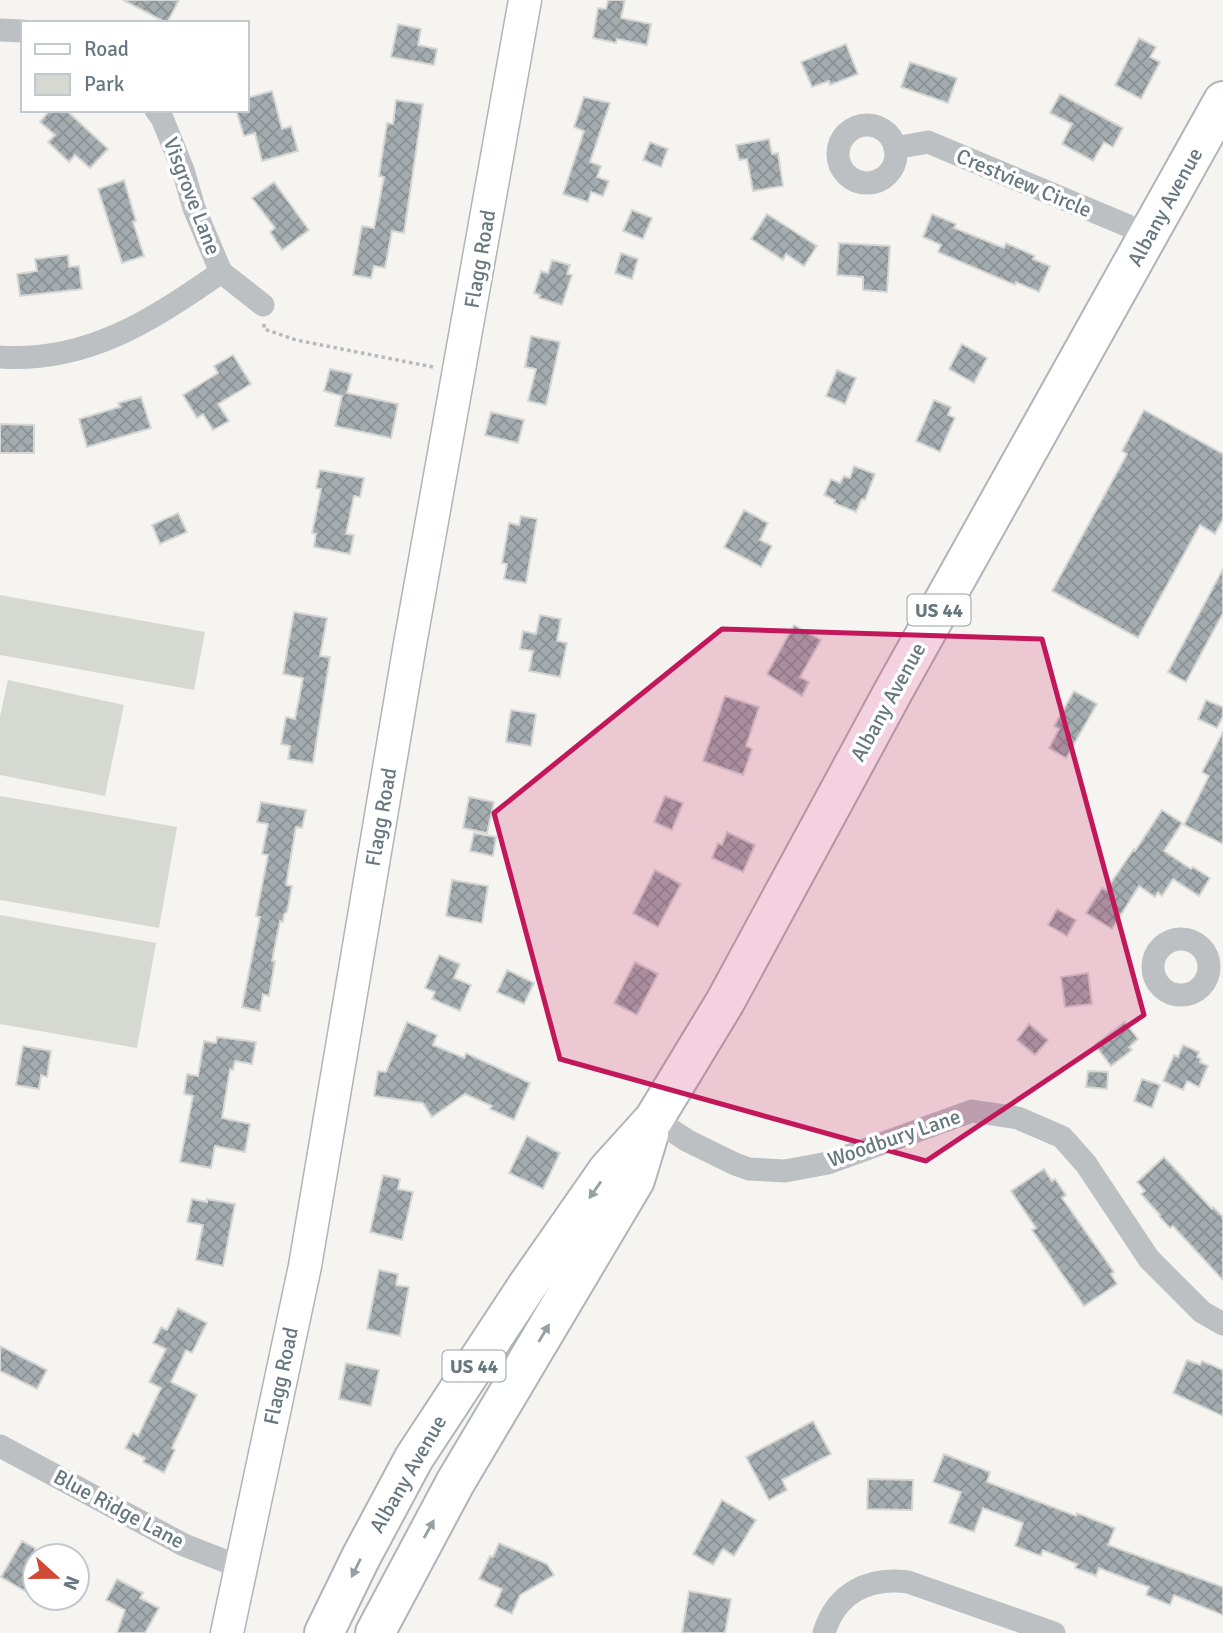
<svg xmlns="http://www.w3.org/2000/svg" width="1223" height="1633" viewBox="0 0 1223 1633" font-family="Signika,sans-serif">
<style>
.park{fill:#d5d9d1}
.building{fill:url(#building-cross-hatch);stroke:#d6d6d4;stroke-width:2}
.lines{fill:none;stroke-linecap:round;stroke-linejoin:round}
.secondary-casing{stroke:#afb4b7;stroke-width:35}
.highway-casing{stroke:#b0b4b6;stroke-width:42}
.path{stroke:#b6b9bb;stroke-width:3.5;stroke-dasharray:3.5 3.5;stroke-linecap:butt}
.street{stroke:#bcc0c3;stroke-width:23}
.secondary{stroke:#fff;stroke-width:32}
.highway{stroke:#fff;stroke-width:38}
.oneway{fill:#95a0a5}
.marked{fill:#c2185b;fill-opacity:0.2;stroke:#c2185b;stroke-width:5;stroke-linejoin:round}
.labels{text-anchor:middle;stroke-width:7;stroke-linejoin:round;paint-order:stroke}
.shield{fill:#fff;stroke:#95a0a5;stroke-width:2}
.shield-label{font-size:19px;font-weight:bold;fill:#67777f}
.street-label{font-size:21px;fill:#67777f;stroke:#fff}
</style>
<defs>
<pattern id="building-cross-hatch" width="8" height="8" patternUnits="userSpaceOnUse" patternTransform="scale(1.75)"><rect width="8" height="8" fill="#a4acb0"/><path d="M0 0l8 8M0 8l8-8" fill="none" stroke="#899194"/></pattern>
</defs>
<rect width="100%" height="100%" fill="#f5f4f1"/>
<!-- park -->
<g class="park">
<path d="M0,595L205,632L194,690L0,655Z"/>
<path d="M8,680L124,705L105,796L0,775V716Z"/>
<path d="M0,796L177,827L159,928L0,900Z"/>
<path d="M0,915L156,943L137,1048L0,1024Z"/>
</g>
<!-- building -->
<g class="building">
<path d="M123,0H179L167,23Z"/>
<path d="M608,0H625L621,18L651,24L647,45L617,39L616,43L593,38L598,8L606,9Z"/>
<path d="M398,24L421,29L418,45L437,49L434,65L391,57Z"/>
<path d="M1139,38L1156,47L1150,57L1160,62L1141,99L1115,85Z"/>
<path d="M846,44L858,74L830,85L829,81L812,87L801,62Z"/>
<path d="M910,62L957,78L948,103L901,87Z"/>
<path d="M272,91L282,129L291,126L298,151L262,161L255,133L244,136L236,110H247V98Z"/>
<path d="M1060,94L1123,128L1113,147L1104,142L1093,161L1062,144L1072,124L1050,113Z"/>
<path d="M584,97L610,103L590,162L601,166L597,177L609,181L603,196L591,192L588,202L563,194L584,131L574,127Z"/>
<path d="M396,100L423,104L404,233L392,231L385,268L374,266L371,278L353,275L362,226L374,228L384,177L379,176L387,123L393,124Z"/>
<path d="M50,110H66L108,149L90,168L75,155L69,162L48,142L55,135L40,122Z"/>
<path d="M769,139L772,154L778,153L783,186L753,191L747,159L739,160L736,145Z"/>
<path d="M650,142L668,149L661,167L643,160Z"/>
<path d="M124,180L136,221L133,222L144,256L122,263L98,189Z"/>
<path d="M274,182L309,230L282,250L270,232L275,228L252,198Z"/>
<path d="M632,210L652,218L643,239L623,231Z"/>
<path d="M767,214L817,246L804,266L786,254L783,260L751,239Z"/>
<path d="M932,214L956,224L954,228L1004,248L1006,243L1035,256L1033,259L1050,266L1039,292L1016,282L1015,285L938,252L941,245L923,237Z"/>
<path d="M839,243L890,246L887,292L863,290V277L837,275Z"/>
<path d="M621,253L638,259L632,279L615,273Z"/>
<path d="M68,255L69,267L79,266L82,289L20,296L17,274L37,271L35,259Z"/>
<path d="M552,260L570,265L567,274L572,275L562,305L539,298L540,295L534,293L541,271L548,273Z"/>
<path d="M531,336L560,342L546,405L528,401L536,369L525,367Z"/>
<path d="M962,344L987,358L974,383L949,369Z"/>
<path d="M233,355L251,384L218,404L229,421L213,430L203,414L197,418L183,395L218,373L214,366Z"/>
<path d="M330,369L352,374L347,393L398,404L391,438L335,426L342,396L324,391Z"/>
<path d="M837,370L856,378L845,404L826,396Z"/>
<path d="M141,397L151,428L87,447L79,419L120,407L118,403Z"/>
<path d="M934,400L951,407L948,415L955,418L940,452L916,441Z"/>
<path d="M1144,410L1223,454V519L1215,534L1200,525L1138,638L1052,591L1127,454L1122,451Z"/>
<path d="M491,412L524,420L518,443L485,435Z"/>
<path d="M0,424L34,425V453H0Z"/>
<path d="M854,466L875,474L865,500L862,499L856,512L834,503L835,500L824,495L831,479L840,483L844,476L850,478Z"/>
<path d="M320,470L364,478L360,497L354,496L346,534L354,535L350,554L314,547L316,534L312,533L321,489L316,488Z"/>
<path d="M744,510L768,523L760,540L772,546L761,567L724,547Z"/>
<path d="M178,513L187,532L160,544L152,525Z"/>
<path d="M521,516L537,519L526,583L504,579L507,564L502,563L509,523L519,525Z"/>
<path d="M1223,569V613L1186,682L1168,672Z"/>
<path d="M294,612L327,618L320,656L330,657L313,763L288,759L290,746L281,744L286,717L295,719L303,678L283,674Z"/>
<path d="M540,615L561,619L557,641L567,643L560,677L529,671L533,651L520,649L523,631L536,634Z"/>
<path d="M794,625L821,640L800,677L809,682L802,696L767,674Z"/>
<path d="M1074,691L1097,704L1066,758L1049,748L1059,729L1054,726Z"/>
<path d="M725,696L759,707L746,746L752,749L743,775L703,761Z"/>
<path d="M1206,700L1223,707V716L1217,728L1198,719Z"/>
<path d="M511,710L536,714L531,746L506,742Z"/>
<path d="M1223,732V844L1184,825L1209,776L1202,772Z"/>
<path d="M665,796L683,803L672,830L654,822Z"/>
<path d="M469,797L494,802L487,833L463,828Z"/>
<path d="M261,802L306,810L302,828L296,827L286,885L292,886L287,912L284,914L283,922L280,921L272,961H275L269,996L263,994L260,1011L242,1007L260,917L256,916L268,855L262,854L268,824L257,822Z"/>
<path d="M1162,810L1182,823L1164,851L1191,869L1193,867L1210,878L1199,896L1173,879L1162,896L1158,892L1155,897L1139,886L1112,929L1086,913L1102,888L1106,890L1134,849L1135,851Z"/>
<path d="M727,832L755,845L743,872L712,858L718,843L722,845Z"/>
<path d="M474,833L496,837L493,856L470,851Z"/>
<path d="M655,870L681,884L658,927L633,913Z"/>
<path d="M452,880L488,886L482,923L446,916Z"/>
<path d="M1057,909L1076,920L1067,936L1048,925Z"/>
<path d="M439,955L460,964L454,978L471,985L460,1011L432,999L435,992L425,988Z"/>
<path d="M635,962L658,974L637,1015L614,1003Z"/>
<path d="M507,970L534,983L524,1004L497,992Z"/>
<path d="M1088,973L1092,1004L1065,1007L1061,977Z"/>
<path d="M407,1022L437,1035L433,1045L464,1058L466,1053L530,1083L514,1120L490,1109L492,1106L465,1094L432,1117L423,1103L374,1096L378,1071L386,1072Z"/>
<path d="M1125,1022L1138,1039L1129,1047L1132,1050L1111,1066L1095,1045Z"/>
<path d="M1029,1024L1048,1040L1035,1055L1017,1040Z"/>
<path d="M217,1037L256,1042L252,1064L235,1061L233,1070L230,1069L222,1118L250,1124L245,1152L215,1146L211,1168L180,1162L193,1096L184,1094L187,1074L198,1076L204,1041L216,1043Z"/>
<path d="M1183,1045L1199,1052L1197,1057L1201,1059L1200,1062L1208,1066L1199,1087L1187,1081L1183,1090L1163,1081L1174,1055L1178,1057Z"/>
<path d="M23,1046L51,1051L47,1077L41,1075L39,1089L16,1085Z"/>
<path d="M1088,1071L1108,1072L1107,1089L1086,1087Z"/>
<path d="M1142,1079L1160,1085L1152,1108L1134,1101Z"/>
<path d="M527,1136L560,1153L543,1189L509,1173Z"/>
<path d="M1164,1157L1212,1209L1213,1207L1223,1217V1280L1173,1226L1170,1228L1159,1216L1160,1215L1141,1194L1145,1191L1137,1182Z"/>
<path d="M1044,1169L1052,1181L1055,1179L1066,1195L1062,1198L1114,1272L1111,1274L1117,1284L1084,1306L1032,1230L1036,1228L1011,1191Z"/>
<path d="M383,1175L400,1179L398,1189L413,1192L402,1240L370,1232Z"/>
<path d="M192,1199L207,1202V1199L235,1204L223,1266L196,1260L203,1225L187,1222Z"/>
<path d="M379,1270L398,1274L396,1285L409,1287L400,1336L367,1329Z"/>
<path d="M178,1308L207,1323L192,1353L186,1350L171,1382L197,1395L172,1448L175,1450L164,1473L143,1462L145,1458L125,1448L133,1433L138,1436L161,1388L149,1382L166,1349L153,1343L161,1327L167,1330Z"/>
<path d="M0,1346L47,1370L37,1389L0,1371Z"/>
<path d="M1187,1360L1200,1365L1202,1361L1223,1370V1416L1173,1393Z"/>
<path d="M346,1363L379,1370L371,1406L339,1399Z"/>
<path d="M813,1421L831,1454L782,1480L787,1490L769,1500L746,1457Z"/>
<path d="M944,1454L990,1472L987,1482L1076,1516L1077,1513L1115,1528L1108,1545L1223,1587V1615L1174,1595L1170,1605L1146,1595L1149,1587L1099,1568L1096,1576L1075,1568L1077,1564L1043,1550L1041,1556L1015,1546L1023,1523L983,1508L974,1532L949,1523L961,1492L933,1482Z"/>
<path d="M868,1479L913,1480L912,1510L867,1509Z"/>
<path d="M722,1500L756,1520L734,1556L723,1549L713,1565L693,1554Z"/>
<path d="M22,1541L35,1548V1597L1,1577Z"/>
<path d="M499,1543L547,1564L554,1575L520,1595L512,1614L495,1606L502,1589L479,1579L490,1556L493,1557Z"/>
<path d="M117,1579L143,1593L140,1598L159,1608L145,1633H117L125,1610L106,1600Z"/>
<path d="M689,1591L731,1599L725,1633H682Z"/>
</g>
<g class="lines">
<defs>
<path id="secondary" d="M227,1633L305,1266L410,644L525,0"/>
<g id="highway">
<path d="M324,1633L361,1557L414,1458L527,1286L608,1170L654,1119L725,1002L894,690L1223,101"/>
<path d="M375,1633L455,1483L635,1180L649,1134"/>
</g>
</defs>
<!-- secondary casing -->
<use href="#secondary" class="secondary-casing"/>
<!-- highway casing -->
<use href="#highway" class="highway-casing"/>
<!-- path -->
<path class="path" d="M264,324V329L296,340L433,367"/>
<!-- street -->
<g class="street">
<path d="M0,30L23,31"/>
<path d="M156,110L162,118L183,170L194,208L221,272L263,305"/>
<circle cx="867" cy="154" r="29"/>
<path d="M895,148L928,142L1150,235"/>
<path d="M0,357C86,363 154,320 221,272"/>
<circle cx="1181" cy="967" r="28"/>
<path d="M654,1119L688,1141L735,1164L749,1169L785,1171L828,1163L972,1111L1018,1118L1062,1137L1086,1164L1149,1259L1202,1312L1223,1324"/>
<path d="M0,1446L184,1545L240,1567"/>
<path d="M824,1633C836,1593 868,1577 908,1582L1054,1633"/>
</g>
<!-- secondary -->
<use href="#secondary" class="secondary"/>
<!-- highway -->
<use href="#highway" class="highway"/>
</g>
<!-- one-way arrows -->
<defs><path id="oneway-solid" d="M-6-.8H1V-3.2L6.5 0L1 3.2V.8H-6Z" transform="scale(1.75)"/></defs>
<g class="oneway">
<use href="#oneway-solid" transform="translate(595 1190) rotate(125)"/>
<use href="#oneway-solid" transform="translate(544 1333) rotate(-59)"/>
<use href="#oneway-solid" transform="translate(429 1529) rotate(-61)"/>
<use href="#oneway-solid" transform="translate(356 1568) rotate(116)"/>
</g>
<!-- marked area -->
<path class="marked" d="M722,629L1042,639L1144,1015L926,1161L560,1059L494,813Z"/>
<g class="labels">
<!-- shield labels -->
<g class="shield">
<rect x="907.5" y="594.5" width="63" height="31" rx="5"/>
<rect x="442.5" y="1350.5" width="63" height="31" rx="5"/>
</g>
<g class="shield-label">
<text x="939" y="617">US 44</text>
<text x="474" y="1373">US 44</text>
</g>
<!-- street labels -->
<g class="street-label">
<text transform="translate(1024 183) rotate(23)" y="7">Crestview Circle</text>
<text transform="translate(192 196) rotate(69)" y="7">Visgrove Lane</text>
<text transform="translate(1165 207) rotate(-61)" y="7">Albany Avenue</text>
<text transform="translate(480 259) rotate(-80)" y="7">Flagg Road</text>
<text transform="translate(888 702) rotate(-61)" y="7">Albany Avenue</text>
<text transform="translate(381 817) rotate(-80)" y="7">Flagg Road</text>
<text transform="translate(894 1138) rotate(-19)" y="7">Woodbury Lane</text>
<text transform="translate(281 1376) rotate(-78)" y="7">Flagg Road</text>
<text transform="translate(408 1474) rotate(-60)" y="7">Albany Avenue</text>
<text transform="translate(119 1509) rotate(28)" y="7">Blue Ridge Lane</text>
</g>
</g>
<!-- legend -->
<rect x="21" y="21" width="228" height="91" fill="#ffffff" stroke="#c2c9cc" stroke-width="2"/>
<rect x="35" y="44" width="35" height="10" fill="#ffffff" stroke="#c2c9cc" stroke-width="2"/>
<text x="84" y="56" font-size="21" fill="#67777f">Road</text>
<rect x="35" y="74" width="35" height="21" fill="#d5d9d1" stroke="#c2c9cc" stroke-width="2"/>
<text x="84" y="91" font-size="21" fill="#67777f">Park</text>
<!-- north arrow -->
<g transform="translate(56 1577) rotate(111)"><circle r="33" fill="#ffffff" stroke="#c2c9cc" stroke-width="2"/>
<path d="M0-5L12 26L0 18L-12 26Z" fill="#d04a36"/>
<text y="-10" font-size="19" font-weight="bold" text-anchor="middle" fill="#67777f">N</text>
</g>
</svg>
